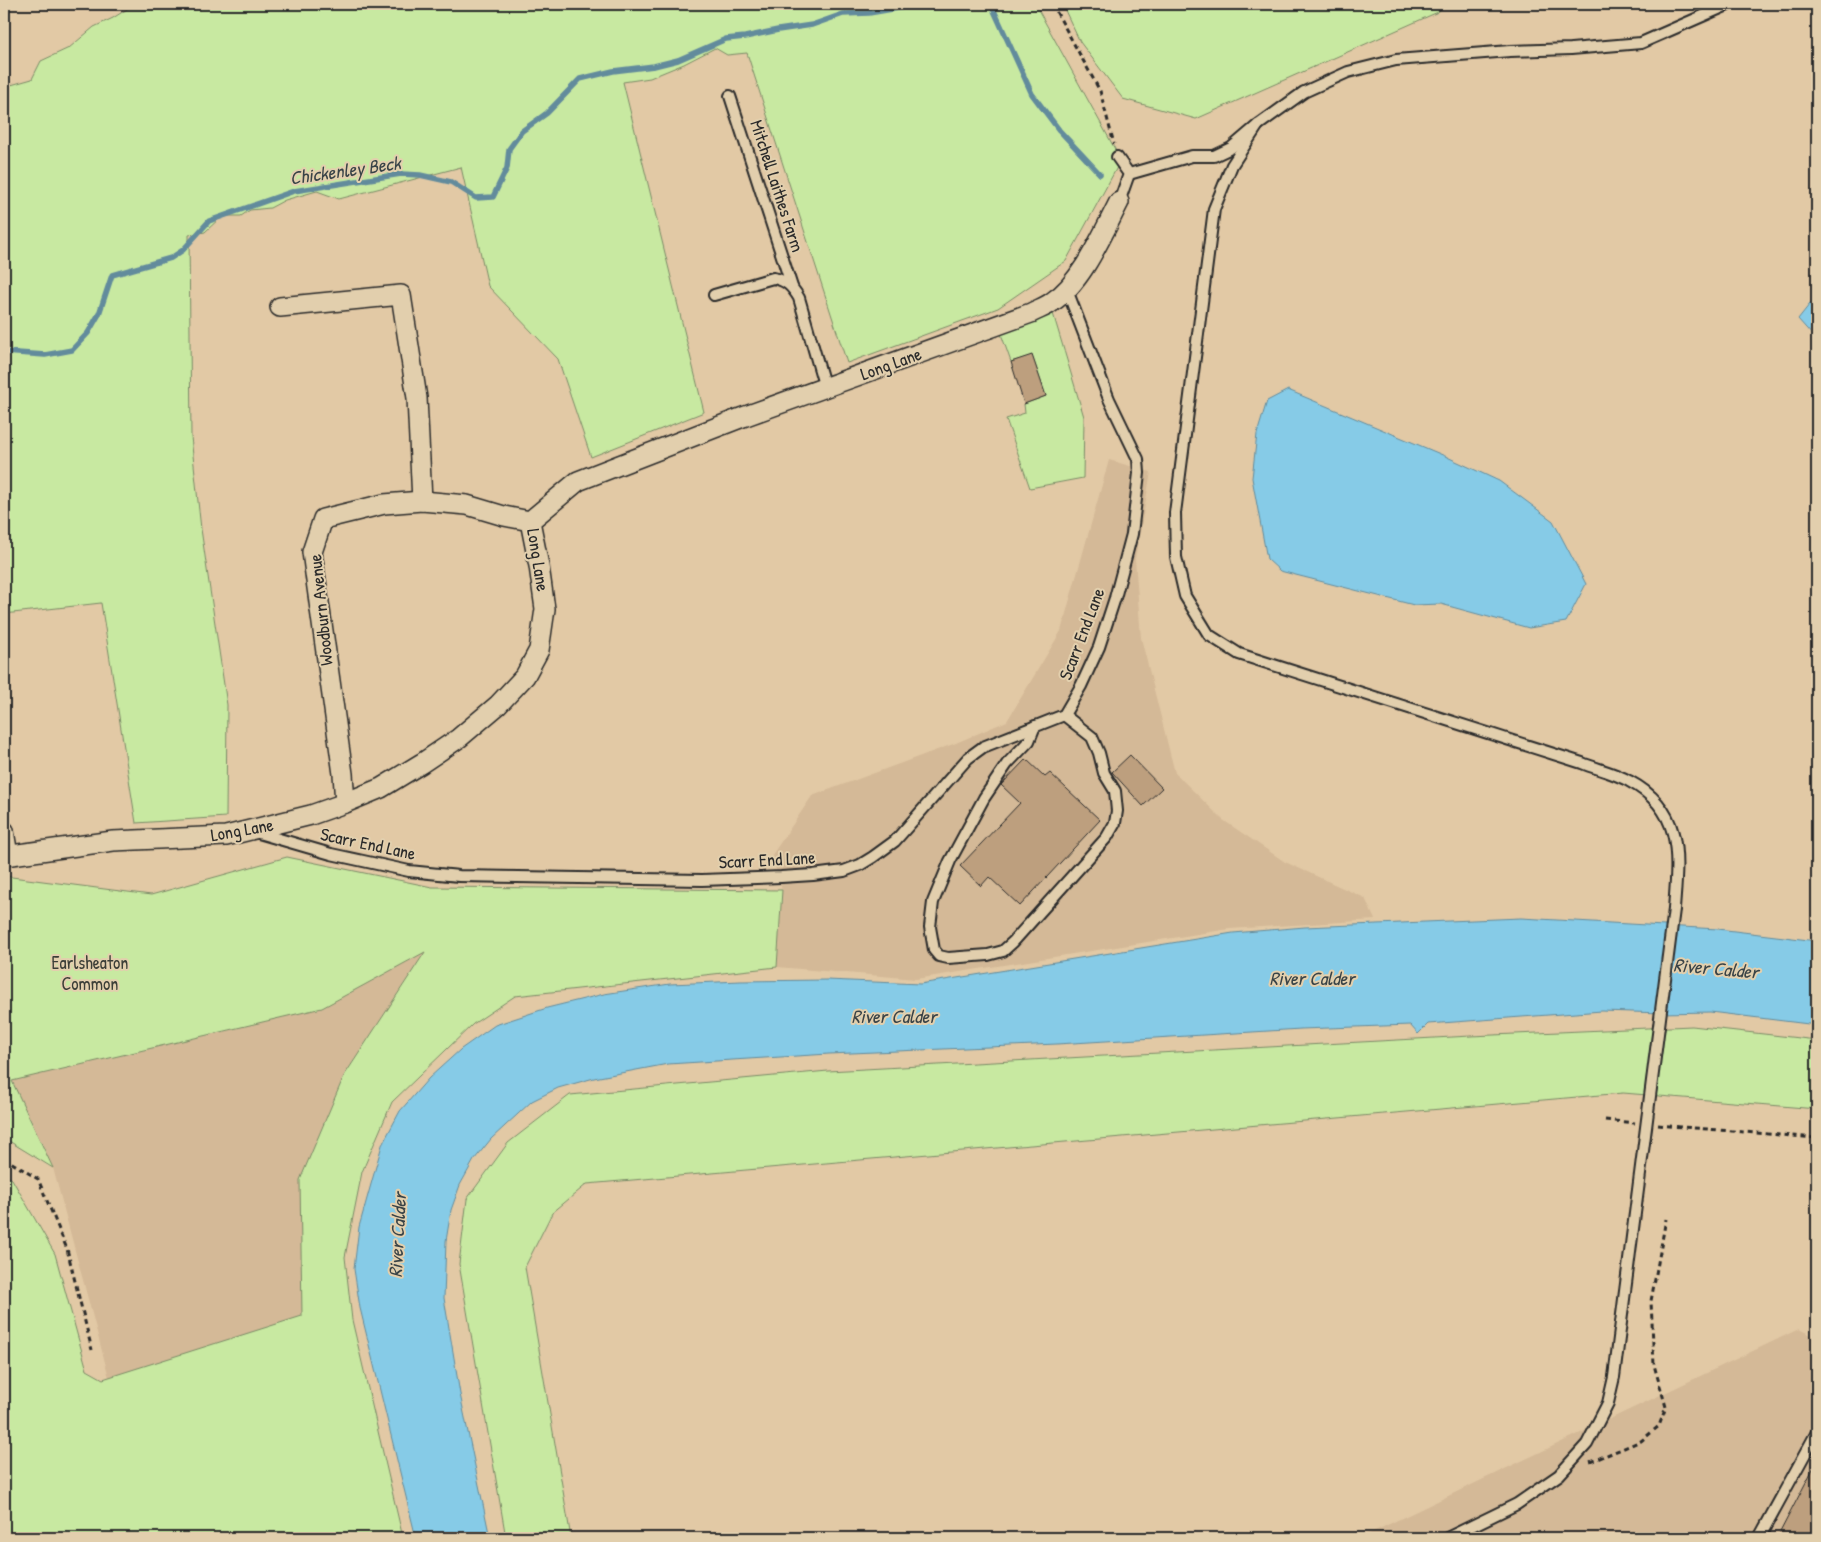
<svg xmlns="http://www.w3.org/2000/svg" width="1821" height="1542" viewBox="0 0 1821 1542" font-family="'Patrick Hand',sans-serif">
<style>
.built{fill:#d4b997}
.green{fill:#c8e9a1;stroke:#7a8a66}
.water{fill:#86cbe7;stroke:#628b9c}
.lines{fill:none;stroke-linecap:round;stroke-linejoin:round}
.stream{stroke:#628b9c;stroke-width:5.5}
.building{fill:#bd9f7e;stroke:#2b2b2b}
.service-casing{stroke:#2b2b2b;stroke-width:14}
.minor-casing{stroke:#2b2b2b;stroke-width:22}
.path{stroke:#2b2b2b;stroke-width:3;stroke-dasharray:5 4;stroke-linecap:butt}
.service{stroke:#e2cfad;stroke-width:10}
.minor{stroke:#e2cfad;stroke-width:19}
.service-bridge-casing{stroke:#2b2b2b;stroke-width:14;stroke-linecap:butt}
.service-bridge{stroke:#e2cfad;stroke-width:10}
.labels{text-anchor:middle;stroke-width:4;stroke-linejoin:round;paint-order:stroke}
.street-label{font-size:18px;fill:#2b2b2b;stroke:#e2cfad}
.park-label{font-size:18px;fill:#3b3e37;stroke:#e2cfad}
.water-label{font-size:19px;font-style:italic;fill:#394347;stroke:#e2cfad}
</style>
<rect width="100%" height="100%" fill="#e2c9a5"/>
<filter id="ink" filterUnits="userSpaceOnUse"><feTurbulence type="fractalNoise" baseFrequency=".02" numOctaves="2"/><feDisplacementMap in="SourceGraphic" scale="10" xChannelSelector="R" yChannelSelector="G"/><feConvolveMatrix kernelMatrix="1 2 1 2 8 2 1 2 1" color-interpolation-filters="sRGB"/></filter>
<g filter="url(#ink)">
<!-- built -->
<g class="built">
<path d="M1109,460L1151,472L1135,559L1141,638L1175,773L1223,820L1285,862L1365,898L1375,920L1229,929L916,979L777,967L782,890L772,855L812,796L956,743L1007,721L1061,631Z"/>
<path d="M426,951L344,1076L301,1180L303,1316L110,1381L53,1168L11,1081L322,1008Z"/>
<path d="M1799,1329L1817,1338V1538H1360Z"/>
</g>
<!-- green -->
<g class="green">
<path d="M135,4H1035L1121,160L1066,261L998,308L847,363L747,53L727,55L715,48L684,64L650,78L623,82L704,412L591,457L558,359L488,286L461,167L339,199L317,191L285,200L270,208L250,210L241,216H222L205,232L189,235L191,437L201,529L227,705L226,817L136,823L101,603L4,614V87L32,79L41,61L69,48L94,27L113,18Z"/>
<path d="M1062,4H1445L1438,12L1196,119L1123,99L1080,42Z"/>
<path d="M1052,310L1084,417L1083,478L1030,488L1006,419L1025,413L1024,404L1046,396L1032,356L1011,362L999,328Z"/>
<path d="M287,857L432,887L782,890L777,967L515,996L473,1024L392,1102L362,1172L345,1257L352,1320L403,1538H4V1174L12,1179L55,1254L87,1370L103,1379L302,1316L300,1180L344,1076L425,952L322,1008L12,1081L53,1168L4,1138V876L151,895Z"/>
<path d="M1692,1026L1817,1040V1109L1623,1093L587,1184L552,1213L525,1267L571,1538H506L459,1264L467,1199L508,1143L570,1095L828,1071L1471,1036Z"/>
</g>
<!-- water -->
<g class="water">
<path d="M1817,295V338L1814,337L1798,319Z"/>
<path d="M1288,390L1445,456L1499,481L1553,521L1586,584L1566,622L1529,628L1441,604L1414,605L1280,571L1267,559L1252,478L1257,434L1267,401Z"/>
<path d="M1521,918L1718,929L1817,941V1025L1710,1012L1662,1013L1602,1011L1428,1024L1418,1034L1410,1025L1301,1029L1057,1044L829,1054L668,1064L594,1078L558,1088L532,1101L491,1139L474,1160L460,1185L451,1210L446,1241L444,1298L460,1394L490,1538H416L360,1308L354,1269L359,1227L382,1145L400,1111L429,1078L461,1049L495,1025L547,1008L604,994L670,984L741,981L827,980L920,984L1233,933L1305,927Z"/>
</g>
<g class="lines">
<!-- stream -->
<g class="stream">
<path d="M991,4L1032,94L1059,130L1100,174"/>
<path d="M4,352L45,355L72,350L88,333L99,314L112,275L171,258L183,250L209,221L294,191L401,174L420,175L451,182L476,198L493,197L507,168L509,149L522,131L547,113L580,79L613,71L654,66L678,60L726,39L745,37L778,30L812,25L843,14L869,13L922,4"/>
</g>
</g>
<!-- building -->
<g class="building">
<path d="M1032,355L1046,396L1024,404L1011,362Z"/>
<path d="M1130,755L1162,788L1143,806L1112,772Z"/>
<path d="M1026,759L1045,777L1050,773L1100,820L1020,906L989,877L981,886L960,866L1020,803L1001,785Z"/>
<path d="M1817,1461V1538H1777Z"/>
</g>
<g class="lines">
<defs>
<g id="service">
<path d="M730,96L792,287"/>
<path d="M1258,125L1232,165L1214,209L1175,513L1176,557L1185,596L1209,635L1239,654L1582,763C1597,769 1615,773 1629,781C1684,810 1678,856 1674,909"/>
<path d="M1117,157L1129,174L1119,202"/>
<path d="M1129,174L1192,156H1214L1231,148L1258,125L1304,92L1348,72L1396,60L1510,51L1571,49L1641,43L1730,4"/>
<path d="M714,295L773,278C786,280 792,286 799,298L825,388"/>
<path d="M1035,726L1029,741L1007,764L984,798L950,861L933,902L930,927L934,950L939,956L948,958L988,955L1003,951L1013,942L1107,837L1115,823L1117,811L1115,791L1104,773L1099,753L1092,737L1064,715"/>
<path d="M255,832L331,854L409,871L459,876L702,880L781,877L813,875L844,871L860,865L873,857L895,841L968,758L983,747L1064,715L1081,686L1099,647L1115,598L1132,534L1139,473L1138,459L1109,399L1067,290"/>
<path d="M1447,1538L1517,1504L1559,1475L1587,1444L1608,1403L1614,1377"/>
<path d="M1759,1538L1817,1432"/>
</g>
<g id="minor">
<path d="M280,307L401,295L417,398L422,501"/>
<path d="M345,803L343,774L312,552L323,519L384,504L422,501L467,505L504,516L530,521"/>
<path d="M4,831L8,855"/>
<path d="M4,856L113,841L226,836L311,815L345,803L381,788L422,763L459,738L498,705L525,676L539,650L545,609L539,566L530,521L578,481L743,417L1031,313C1038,309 1046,307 1052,302C1082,283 1103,233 1119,202"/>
</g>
</defs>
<!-- service casing -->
<use href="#service" class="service-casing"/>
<!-- minor casing -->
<use href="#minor" class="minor-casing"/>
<!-- path -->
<g class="path">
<path d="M1052,4L1100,91L1114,144"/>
<path d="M1605,1120L1635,1123"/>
<path d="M1658,1125L1817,1138"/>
<path d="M4,1158L38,1179L67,1249L92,1350"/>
<path d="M1590,1462L1641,1441L1659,1426L1666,1407L1654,1365L1651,1301L1666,1219"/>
</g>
<!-- service -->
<use href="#service" class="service"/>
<!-- minor -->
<use href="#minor" class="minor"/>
<defs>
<path id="service-bridge" d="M1614,1377L1674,909"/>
</defs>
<!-- service-bridge casing -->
<use href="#service-bridge" class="service-bridge-casing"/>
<!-- service-bridge -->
<use href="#service-bridge" class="service-bridge"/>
</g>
</g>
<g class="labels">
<!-- street labels -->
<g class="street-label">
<text transform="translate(777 186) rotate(72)" y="6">Mitchell Laithes Farm</text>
<text transform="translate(891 364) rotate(-20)" y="6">Long Lane</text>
<text transform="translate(538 560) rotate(81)" y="6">Long Lane</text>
<text transform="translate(321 610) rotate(-96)" y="6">Woodburn Avenue</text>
<text transform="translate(1082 634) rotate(-69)" y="6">Scarr End Lane</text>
<text transform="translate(242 830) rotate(-10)" y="6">Long Lane</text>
<text transform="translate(368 844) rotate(12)" y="6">Scarr End Lane</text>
<text transform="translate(767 860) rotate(-3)" y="6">Scarr End Lane</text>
</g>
<!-- park labels -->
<g class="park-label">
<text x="90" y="969">Earlsheaton<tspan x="90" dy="21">Common</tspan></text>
</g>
<!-- water labels -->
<g class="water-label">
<text transform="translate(345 170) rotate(-8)" y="7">Chickenley Beck</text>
<text transform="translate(1716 968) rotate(5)" y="7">River Calder</text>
<text x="1312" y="985">River Calder</text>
<text x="894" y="1023">River Calder</text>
<text transform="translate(397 1235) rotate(-87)" y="7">River Calder</text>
</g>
</g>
<!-- margin -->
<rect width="1821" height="1542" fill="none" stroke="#e2cfad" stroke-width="20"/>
<rect x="10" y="10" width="1801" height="1522" fill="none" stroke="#2b2b2b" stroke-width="2" filter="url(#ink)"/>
</svg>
